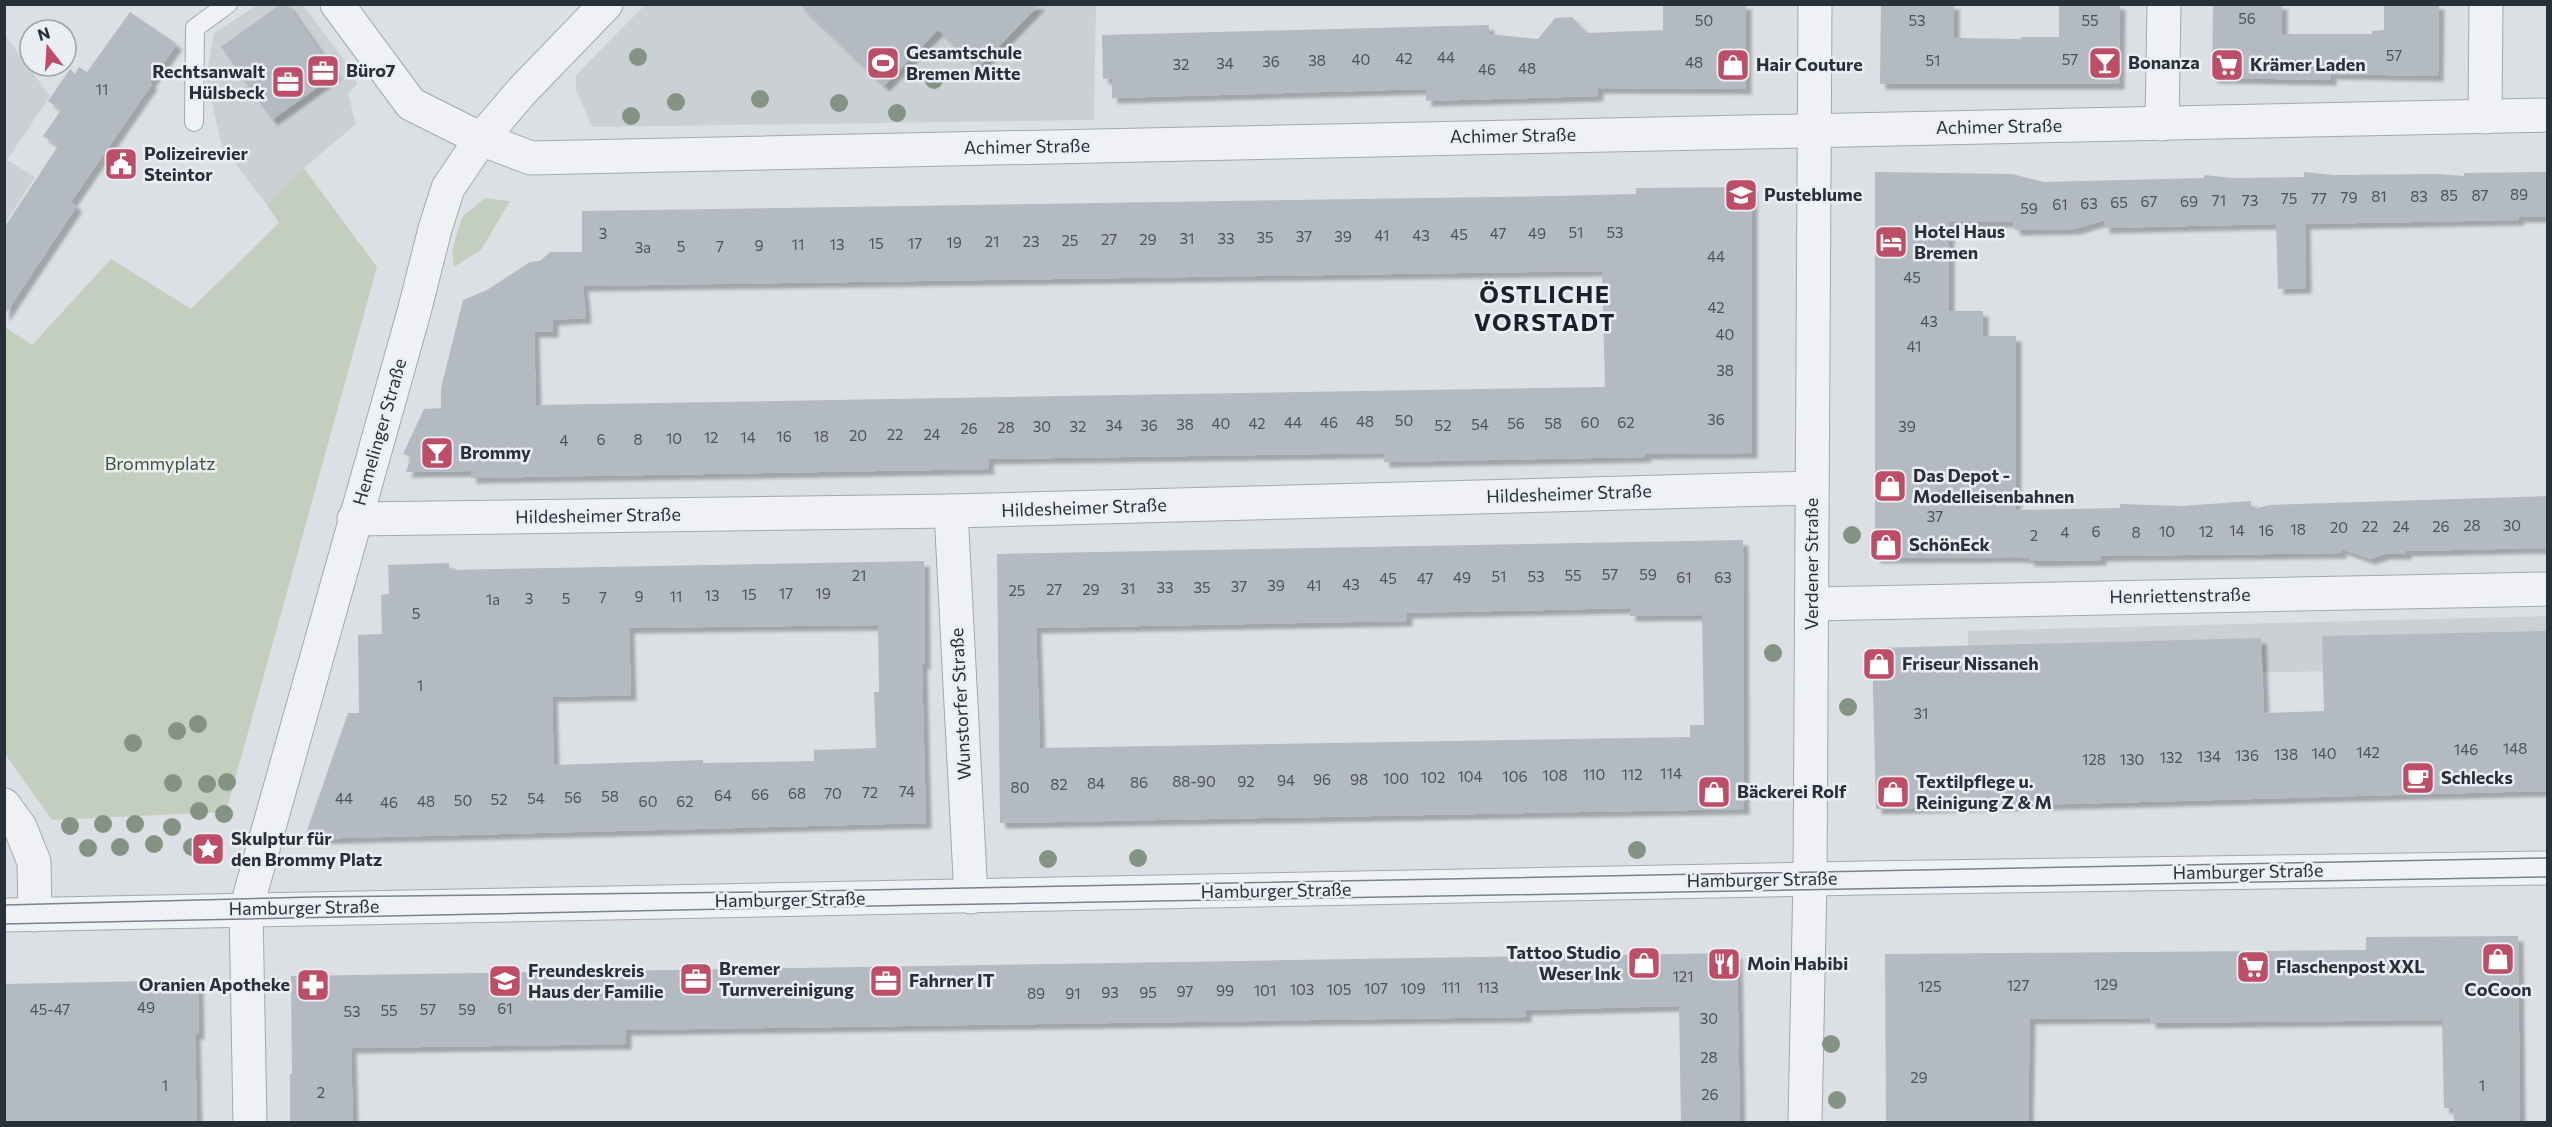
<svg xmlns="http://www.w3.org/2000/svg" width="2552" height="1127" viewBox="0 0 2552 1127" font-family="Commissioner,sans-serif">
<style>
.built{fill:#cbd0d5}
.green{fill:#c4cebe}
.building{fill:#b4bac1;fill-rule:evenodd;filter:url(#shadow)}
.lines{fill:none;stroke-linecap:round;stroke-linejoin:round}
.service-casing{stroke:#a2a8ae;stroke-width:20}
.minor-casing{stroke:#a2a8ae;stroke-width:35}
.tertiary-casing{stroke:#a2a8ae;stroke-width:35}
.service{stroke:#eff1f4;stroke-width:18}
.minor{stroke:#eff1f4;stroke-width:33}
.tertiary{stroke:#eff1f4;stroke-width:33}
.tram{stroke:#78818d;stroke-width:1.5}
.tree{fill:#859385}
.labels{text-anchor:middle;stroke-width:5;stroke-linejoin:round;paint-order:stroke}
.number-label{font-size:15px;fill:#4b525b}
.poi-label{font-size:18px;font-weight:bold;fill:#283039;stroke:#ebeff3;text-anchor:start}
.street-label{font-size:18px;fill:#283039;stroke:#ebeff3}
.park-label{font-size:18px;fill:#3e5437;stroke:#ebeff3}
.district-label{font-size:24px;font-weight:bold;letter-spacing:1.5px;fill:#1a212a;stroke:#ebeff3}
</style>
<defs>
<filter id="shadow"><feDropShadow dx="5.5" dy="5.5" stdDeviation="1.5" flood-color="#0004"/></filter>
</defs>
<rect width="100%" height="100%" fill="#dce0e5"/>
<!-- built -->
<g class="built">
<path d="M257,5H303L354,73L357,84L348,94L356,124L304,168L267,205L222,146L206,77L214,33Z"/>
<path d="M645,5H1096L1094,120L592,127L576,89V75Z"/>
<path d="M4,34L50,96L7,160L35,177L5,223Z"/>
<path d="M2547,616V674L2441,669L2037,677L1968,646V631Z"/>
</g>
<!-- green -->
<g class="green">
<path d="M304,168L377,267L226,812L52,820L5,754V327L32,345L111,259L191,309L279,223L267,205Z"/>
<path d="M485,198L510,201L481,250L454,267L452,251L462,217Z"/>
</g>
<!-- building -->
<g class="building">
<path d="M281,4H287L336,74L272,120L221,47Z"/>
<path d="M799,4H1040L978,68L938,30L884,86Z"/>
<path d="M1663,4H1746V89L1598,88V96L1426,101V89L1112,98V78L1103,79L1102,35L1489,25V34L1538,39L1555,18L1572,17L1587,33L1663,30Z"/>
<path d="M1881,4H1954V38L2021,39V37H2059V4H2120L2119,84H1880Z"/>
<path d="M2213,4H2282V34H2372V31L2384,30V4H2439L2438,76L2331,74V80L2212,78Z"/>
<path d="M130,12L177,44L150,82L152,84L71,202L77,206L4,316V228L58,146L43,136L61,110L48,101L70,69L75,74L79,67L87,72Z"/>
<path d="M1875,172L2012,174L2044,182L2204,178V175L2234,178L2304,177V172L2334,175L2437,174L2464,176V173L2547,172V217H2519V220L2305,224L2306,288L2278,289L2276,224L2104,228V220L2075,229L2015,230L2013,222H1949V311H1983V336H2016V510L2120,508V504L2182,506L2251,501V510L2269,505L2547,496V548L2406,551V554H2384L2370,559L2341,549V553L2101,556V560L2051,561H2029V558L2017,557L1875,558Z"/>
<path d="M1752,187V453L1645,454V457L1384,462V453L988,459L989,469L471,478V471L406,472L411,457L403,454L424,409L441,408V388L463,300L487,290L530,262L540,261L550,252H582V211L1556,196L1636,194V188ZM1602,271L1605,387L536,405L534,332H553V320L586,318L583,286Z"/>
<path d="M1743,540L1744,809L1000,823L997,554ZM1630,608V616L1702,615L1704,725H1690V737L1040,748L1036,628L1407,621V613Z"/>
<path d="M924,561L925,664H922L926,823L304,839L348,713H359L358,635L382,634L381,595L389,594L388,565L449,563V570ZM878,625L879,692H874L876,748L814,750V761L703,763V760L554,765L552,697L631,695L629,628Z"/>
<path d="M2547,631V791L1876,809L1872,648L2261,638L2264,713L2324,711L2322,636Z"/>
<path d="M2518,936L2520,1122H2454L2453,1108H2444L2442,1020L2150,1023V1018L2030,1019L2028,1122H1886L1885,954L2366,950V937Z"/>
<path d="M1737,953L1740,1122H1681L1679,1006L1526,1010V1017L626,1030V1044L351,1048L353,1122H290V1074H292L291,976Z"/>
<path d="M198,980L199,1034H195L197,1122H6L4,984Z"/>
</g>
<g class="lines">
<defs>
<path id="service" d="M194,122L195,28L228,4"/>
<g id="minor">
<path d="M337,4L411,104L481,139L531,158L2548,115"/>
<path d="M2485,117L2486,4"/>
<path d="M2162,124L2164,4"/>
<path d="M951,511L971,897"/>
<path d="M354,519L951,511L1812,488"/>
<path d="M1812,604L2548,589"/>
<path d="M4,805L20,827L34,862L35,915"/>
<path d="M250,1122L246,909L414,312L435,229L448,188L481,139L522,91L606,4"/>
<path d="M1805,1122L1810,879L1815,4"/>
</g>
<path id="tertiary" d="M4,915L1864,878L2548,868"/>
</defs>
<!-- service casing -->
<use href="#service" class="service-casing"/>
<!-- minor casing -->
<use href="#minor" class="minor-casing"/>
<!-- tertiary casing -->
<use href="#tertiary" class="tertiary-casing"/>
<!-- service -->
<use href="#service" class="service"/>
<!-- minor -->
<use href="#minor" class="minor"/>
<!-- tertiary -->
<use href="#tertiary" class="tertiary"/>
<!-- tram -->
<g class="tram">
<path d="M4,905L312,897L759,892L2548,858"/>
<path d="M4,924L924,905L2548,877"/>
</g>
</g>
<!-- trees -->
<g class="tree">
<circle cx="638" cy="57" r="9"/>
<circle cx="934" cy="80" r="9"/>
<circle cx="760" cy="99" r="9"/>
<circle cx="676" cy="102" r="9"/>
<circle cx="839" cy="103" r="9"/>
<circle cx="897" cy="113" r="9"/>
<circle cx="631" cy="116" r="9"/>
<circle cx="1852" cy="535" r="9"/>
<circle cx="1773" cy="653" r="9"/>
<circle cx="1848" cy="707" r="9"/>
<circle cx="198" cy="724" r="9"/>
<circle cx="177" cy="731" r="9"/>
<circle cx="133" cy="743" r="9"/>
<circle cx="227" cy="782" r="9"/>
<circle cx="173" cy="783" r="9"/>
<circle cx="207" cy="784" r="9"/>
<circle cx="199" cy="811" r="9"/>
<circle cx="224" cy="814" r="9"/>
<circle cx="103" cy="824" r="9"/>
<circle cx="135" cy="824" r="9"/>
<circle cx="70" cy="826" r="9"/>
<circle cx="172" cy="827" r="9"/>
<circle cx="154" cy="844" r="9"/>
<circle cx="120" cy="847" r="9"/>
<circle cx="192" cy="847" r="9"/>
<circle cx="88" cy="848" r="9"/>
<circle cx="1637" cy="850" r="9"/>
<circle cx="1138" cy="858" r="9"/>
<circle cx="1048" cy="859" r="9"/>
<circle cx="1831" cy="1044" r="9"/>
<circle cx="1837" cy="1100" r="9"/>
</g>
<!-- icons -->
<defs>
<symbol id="stadium-square" viewBox="-11 -11 22 22"><rect x="-9" y="-9" width="18" height="18" rx="4" fill="#be4d67" stroke="#ebeff3"/><path d="M0-5a6.5 5 0 1 0 0 10a6.5 5 0 1 0 0-10ZM-3.5-1.8h7v3.6h-7Z" fill="#fff"/></symbol>
<symbol id="bar-square" viewBox="-11 -11 22 22"><rect x="-9" y="-9" width="18" height="18" rx="4" fill="#be4d67" stroke="#ebeff3"/><path d="M-6-5H6L.8 .8V4.5H3.5V6h-7V4.5H-.8V.8Z" fill="#fff"/></symbol>
<symbol id="shop-square" viewBox="-11 -11 22 22"><rect x="-9" y="-9" width="18" height="18" rx="4" fill="#be4d67" stroke="#ebeff3"/><path d="M-5-2.5h2.3a2.7 3.5 0 0 1 5.4 0H5L5.5 6h-11ZM-1.5-2.5h3a1.5 2.3 0 0 0-3 0Z" fill="#fff"/></symbol>
<symbol id="supermarket-square" viewBox="-11 -11 22 22"><rect x="-9" y="-9" width="18" height="18" rx="4" fill="#be4d67" stroke="#ebeff3"/><path d="M-6-5.5h2.5l.6 2H6L4.5 2H-2.5L-4.4-4H-6ZM-1.5 3.2a1.3 1.3 0 1 0 .1 0ZM3 3.2a1.3 1.3 0 1 0 .1 0Z" fill="#fff"/></symbol>
<symbol id="office-square" viewBox="-11 -11 22 22"><rect x="-9" y="-9" width="18" height="18" rx="4" fill="#be4d67" stroke="#ebeff3"/><path d="M-6-3h4V-5.5h4V-3h4V5H-6ZM-1-4.5V-3h2v-1.5ZM-6 0V1H6V0Z" fill="#fff"/></symbol>
<symbol id="civic-square" viewBox="-11 -11 22 22"><rect x="-9" y="-9" width="18" height="18" rx="4" fill="#be4d67" stroke="#ebeff3"/><path d="M-.6-6.5H3V-4.5H.6V-3L4-1V1h2V6H-6V1h2V-1L-.6-3ZM-1.2 2.5V6h2.4V2.5Z" fill="#fff"/></symbol>
<symbol id="school-square" viewBox="-11 -11 22 22"><rect x="-9" y="-9" width="18" height="18" rx="4" fill="#be4d67" stroke="#ebeff3"/><path d="M0-5L7-2L0 1L-7-2ZM-4 1L0 2.5L4 1V4Q0 6-4 4Z" fill="#fff"/></symbol>
<symbol id="hotel-square" viewBox="-11 -11 22 22"><rect x="-9" y="-9" width="18" height="18" rx="4" fill="#be4d67" stroke="#ebeff3"/><path d="M-6-4.5h1.5V1H6V5H4.5V3h-9V5H-6ZM-4 0a1.8 1.8 0 1 1 3.6 0ZM.5 0V-2.5h3Q6-2.5 6 0Z" fill="#fff"/></symbol>
<symbol id="cafe-square" viewBox="-11 -11 22 22"><rect x="-9" y="-9" width="18" height="18" rx="4" fill="#be4d67" stroke="#ebeff3"/><path d="M-5.5-4.5H6V0H3Q3 3.5 0 3.5H-2.5Q-5.5 3.5-5.5 0ZM3-3.2v2h1.7v-2ZM-6 4.5H4V6H-6Z" fill="#fff"/></symbol>
<symbol id="sight-square" viewBox="-11 -11 22 22"><rect x="-9" y="-9" width="18" height="18" rx="4" fill="#be4d67" stroke="#ebeff3"/><path d="M0-6L1.8-2.2L6-1.7L2.9 1.2L3.7 5.4L0 3.3L-3.7 5.4L-2.9 1.2L-6-1.7L-1.8-2.2Z" fill="#fff"/></symbol>
<symbol id="restaurant-square" viewBox="-11 -11 22 22"><rect x="-9" y="-9" width="18" height="18" rx="4" fill="#be4d67" stroke="#ebeff3"/><path d="M-5-6h1v4h1v-4h1v4h1v-4h1v5L-1.5 .5V6h-2V.5L-5-1ZM5-6V6H3V1.5H1.5Q1.5-4 5-6Z" fill="#fff"/></symbol>
<symbol id="pharmacy-square" viewBox="-11 -11 22 22"><rect x="-9" y="-9" width="18" height="18" rx="4" fill="#be4d67" stroke="#ebeff3"/><path d="M-2-6h4v4h4v4h-4v4h-4v-4h-4v-4h4Z" fill="#fff"/></symbol>
</defs>
<g fill-rule="evenodd">
<use href="#stadium-square" x="864" y="44" width="38" height="38"/>
<use href="#bar-square" x="2086" y="44" width="38" height="38"/>
<use href="#shop-square" x="1714" y="46" width="38" height="38"/>
<use href="#supermarket-square" x="2208" y="46" width="38" height="38"/>
<use href="#office-square" x="304" y="52" width="38" height="38"/>
<use href="#office-square" x="269" y="63" width="38" height="38"/>
<use href="#civic-square" x="102" y="145" width="38" height="38"/>
<use href="#school-square" x="1722" y="176" width="38" height="38"/>
<use href="#hotel-square" x="1872" y="223" width="38" height="38"/>
<use href="#bar-square" x="418" y="434" width="38" height="38"/>
<use href="#shop-square" x="1871" y="467" width="38" height="38"/>
<use href="#shop-square" x="1867" y="526" width="38" height="38"/>
<use href="#shop-square" x="1860" y="645" width="38" height="38"/>
<use href="#cafe-square" x="2399" y="759" width="38" height="38"/>
<use href="#shop-square" x="1695" y="773" width="38" height="38"/>
<use href="#shop-square" x="1874" y="773" width="38" height="38"/>
<use href="#sight-square" x="189" y="830" width="38" height="38"/>
<use href="#shop-square" x="2479" y="940" width="38" height="38"/>
<use href="#shop-square" x="1625" y="944" width="38" height="38"/>
<use href="#restaurant-square" x="1705" y="945" width="38" height="38"/>
<use href="#supermarket-square" x="2234" y="948" width="38" height="38"/>
<use href="#office-square" x="677" y="960" width="38" height="38"/>
<use href="#school-square" x="486" y="962" width="38" height="38"/>
<use href="#office-square" x="867" y="962" width="38" height="38"/>
<use href="#pharmacy-square" x="294" y="966" width="38" height="38"/>
</g>
<g class="labels">
<!-- number labels -->
<g class="number-label">
<text x="2247" y="24">56</text>
<text x="1704" y="26">50</text>
<text x="1917" y="26">53</text>
<text x="2090" y="26">55</text>
<text x="2394" y="61">57</text>
<text x="1446" y="63">44</text>
<text x="1404" y="64">42</text>
<text x="1361" y="65">40</text>
<text x="2070" y="65">57</text>
<text x="1317" y="66">38</text>
<text x="1933" y="66">51</text>
<text x="1271" y="67">36</text>
<text x="1694" y="68">48</text>
<text x="1225" y="69">34</text>
<text x="1181" y="70">32</text>
<text x="1527" y="74">48</text>
<text x="1487" y="75">46</text>
<text x="102" y="95">11</text>
<text x="2519" y="200">89</text>
<text x="2449" y="201">85</text>
<text x="2480" y="201">87</text>
<text x="2379" y="202">81</text>
<text x="2419" y="202">83</text>
<text x="2349" y="203">79</text>
<text x="2289" y="204">75</text>
<text x="2319" y="204">77</text>
<text x="2219" y="206">71</text>
<text x="2250" y="206">73</text>
<text x="2149" y="207">67</text>
<text x="2189" y="207">69</text>
<text x="2119" y="208">65</text>
<text x="2089" y="209">63</text>
<text x="2060" y="210">61</text>
<text x="2029" y="214">59</text>
<text x="1576" y="238">51</text>
<text x="1615" y="238">53</text>
<text x="603" y="239">3</text>
<text x="1498" y="239">47</text>
<text x="1537" y="239">49</text>
<text x="1459" y="240">45</text>
<text x="1382" y="241">41</text>
<text x="1421" y="241">43</text>
<text x="1304" y="242">37</text>
<text x="1343" y="242">39</text>
<text x="1265" y="243">35</text>
<text x="1187" y="244">31</text>
<text x="1226" y="244">33</text>
<text x="1109" y="245">27</text>
<text x="1148" y="245">29</text>
<text x="1070" y="246">25</text>
<text x="992" y="247">21</text>
<text x="1031" y="247">23</text>
<text x="954" y="248">19</text>
<text x="876" y="249">15</text>
<text x="915" y="249">17</text>
<text x="798" y="250">11</text>
<text x="837" y="250">13</text>
<text x="759" y="251">9</text>
<text x="681" y="252">5</text>
<text x="720" y="252">7</text>
<text x="643" y="253">3a</text>
<text x="1716" y="262">44</text>
<text x="1912" y="283">45</text>
<text x="1716" y="313">42</text>
<text x="1929" y="327">43</text>
<text x="1725" y="340">40</text>
<text x="1914" y="352">41</text>
<text x="1725" y="376">38</text>
<text x="1716" y="425">36</text>
<text x="1404" y="426">50</text>
<text x="1365" y="427">48</text>
<text x="1293" y="428">44</text>
<text x="1329" y="428">46</text>
<text x="1590" y="428">60</text>
<text x="1626" y="428">62</text>
<text x="1221" y="429">40</text>
<text x="1257" y="429">42</text>
<text x="1516" y="429">56</text>
<text x="1553" y="429">58</text>
<text x="1185" y="430">38</text>
<text x="1480" y="430">54</text>
<text x="1114" y="431">34</text>
<text x="1149" y="431">36</text>
<text x="1443" y="431">52</text>
<text x="1042" y="432">30</text>
<text x="1078" y="432">32</text>
<text x="1907" y="432">39</text>
<text x="1006" y="433">28</text>
<text x="969" y="434">26</text>
<text x="895" y="440">22</text>
<text x="932" y="440">24</text>
<text x="858" y="441">20</text>
<text x="784" y="442">16</text>
<text x="821" y="442">18</text>
<text x="711" y="443">12</text>
<text x="748" y="443">14</text>
<text x="674" y="444">10</text>
<text x="601" y="445">6</text>
<text x="638" y="445">8</text>
<text x="564" y="446">4</text>
<text x="1935" y="522">37</text>
<text x="2472" y="531">28</text>
<text x="2512" y="531">30</text>
<text x="2370" y="532">22</text>
<text x="2401" y="532">24</text>
<text x="2441" y="532">26</text>
<text x="2339" y="533">20</text>
<text x="2298" y="535">18</text>
<text x="2237" y="536">14</text>
<text x="2266" y="536">16</text>
<text x="2096" y="537">6</text>
<text x="2167" y="537">10</text>
<text x="2206" y="537">12</text>
<text x="2065" y="538">4</text>
<text x="2136" y="538">8</text>
<text x="2034" y="541">2</text>
<text x="1610" y="580">57</text>
<text x="1648" y="580">59</text>
<text x="859" y="581">21</text>
<text x="1573" y="581">55</text>
<text x="1499" y="582">51</text>
<text x="1536" y="582">53</text>
<text x="1462" y="583">49</text>
<text x="1684" y="583">61</text>
<text x="1723" y="583">63</text>
<text x="1388" y="584">45</text>
<text x="1425" y="584">47</text>
<text x="1351" y="590">43</text>
<text x="1276" y="591">39</text>
<text x="1314" y="591">41</text>
<text x="1239" y="592">37</text>
<text x="1165" y="593">33</text>
<text x="1202" y="593">35</text>
<text x="1128" y="594">31</text>
<text x="1054" y="595">27</text>
<text x="1091" y="595">29</text>
<text x="1017" y="596">25</text>
<text x="786" y="599">17</text>
<text x="823" y="599">19</text>
<text x="749" y="600">15</text>
<text x="712" y="601">13</text>
<text x="639" y="602">9</text>
<text x="676" y="602">11</text>
<text x="603" y="603">7</text>
<text x="529" y="604">3</text>
<text x="566" y="604">5</text>
<text x="493" y="605">1a</text>
<text x="416" y="619">5</text>
<text x="420" y="691">1</text>
<text x="1921" y="719">31</text>
<text x="2515" y="754">148</text>
<text x="2466" y="755">146</text>
<text x="2368" y="758">142</text>
<text x="2324" y="759">140</text>
<text x="2286" y="760">138</text>
<text x="2247" y="761">136</text>
<text x="2209" y="762">134</text>
<text x="2171" y="763">132</text>
<text x="2094" y="765">128</text>
<text x="2132" y="765">130</text>
<text x="1671" y="779">114</text>
<text x="1594" y="780">110</text>
<text x="1632" y="780">112</text>
<text x="1555" y="781">108</text>
<text x="1470" y="782">104</text>
<text x="1515" y="782">106</text>
<text x="1433" y="783">102</text>
<text x="1396" y="784">100</text>
<text x="1322" y="785">96</text>
<text x="1359" y="785">98</text>
<text x="1286" y="786">94</text>
<text x="1194" y="787">88-90</text>
<text x="1246" y="787">92</text>
<text x="1139" y="788">86</text>
<text x="1096" y="789">84</text>
<text x="1059" y="790">82</text>
<text x="1020" y="793">80</text>
<text x="907" y="797">74</text>
<text x="870" y="798">72</text>
<text x="797" y="799">68</text>
<text x="833" y="799">70</text>
<text x="760" y="800">66</text>
<text x="723" y="801">64</text>
<text x="610" y="802">58</text>
<text x="573" y="803">56</text>
<text x="344" y="804">44</text>
<text x="536" y="804">54</text>
<text x="499" y="805">52</text>
<text x="463" y="806">50</text>
<text x="426" y="807">48</text>
<text x="648" y="807">60</text>
<text x="685" y="807">62</text>
<text x="389" y="808">46</text>
<text x="1683" y="982">121</text>
<text x="2106" y="990">129</text>
<text x="2018" y="991">127</text>
<text x="1930" y="992">125</text>
<text x="1451" y="993">111</text>
<text x="1488" y="993">113</text>
<text x="1376" y="994">107</text>
<text x="1413" y="994">109</text>
<text x="1302" y="995">103</text>
<text x="1339" y="995">105</text>
<text x="1225" y="996">99</text>
<text x="1265" y="996">101</text>
<text x="1185" y="997">97</text>
<text x="1110" y="998">93</text>
<text x="1148" y="998">95</text>
<text x="1036" y="999">89</text>
<text x="1073" y="999">91</text>
<text x="146" y="1013">49</text>
<text x="505" y="1014">61</text>
<text x="50" y="1015">45-47</text>
<text x="428" y="1015">57</text>
<text x="467" y="1015">59</text>
<text x="389" y="1016">55</text>
<text x="352" y="1017">53</text>
<text x="1709" y="1024">30</text>
<text x="1709" y="1063">28</text>
<text x="1919" y="1083">29</text>
<text x="165" y="1091">1</text>
<text x="2482" y="1091">1</text>
<text x="321" y="1098">2</text>
<text x="1710" y="1100">26</text>
</g>
<!-- poi labels -->
<g class="poi-label">
<text x="906" y="59">Gesamtschule<tspan x="906" dy="21">Bremen Mitte</tspan></text>
<text x="2128" y="69">Bonanza</text>
<text x="1756" y="71">Hair Couture</text>
<text x="2250" y="71">Krämer Laden</text>
<text x="346" y="77">Büro7</text>
<text x="265" y="78" text-anchor="end">Rechtsanwalt<tspan x="265" dy="21">Hülsbeck</tspan></text>
<text x="144" y="160">Polizeirevier<tspan x="144" dy="21">Steintor</tspan></text>
<text x="1764" y="201">Pusteblume</text>
<text x="1914" y="238">Hotel Haus<tspan x="1914" dy="21">Bremen</tspan></text>
<text x="460" y="459">Brommy</text>
<text x="1913" y="482">Das Depot -<tspan x="1913" dy="21">Modelleisenbahnen</tspan></text>
<text x="1909" y="551">SchönEck</text>
<text x="1902" y="670">Friseur Nissaneh</text>
<text x="2441" y="784">Schlecks</text>
<text x="1916" y="788">Textilpflege u.<tspan x="1916" dy="21">Reinigung Z &amp; M</tspan></text>
<text x="1737" y="798">Bäckerei Rolf</text>
<text x="231" y="845">Skulptur für<tspan x="231" dy="21">den Brommy Platz</tspan></text>
<text x="1621" y="959" text-anchor="end">Tattoo Studio<tspan x="1621" dy="21">Weser Ink</tspan></text>
<text x="1747" y="970">Moin Habibi</text>
<text x="2276" y="973">Flaschenpost XXL</text>
<text x="719" y="975">Bremer<tspan x="719" dy="21">Turnvereinigung</tspan></text>
<text x="528" y="977">Freundeskreis<tspan x="528" dy="21">Haus der Familie</tspan></text>
<text x="909" y="987">Fahrner IT</text>
<text x="290" y="991" text-anchor="end">Oranien Apotheke</text>
<text x="2498" y="996" text-anchor="middle">CoCoon</text>
</g>
<!-- street labels -->
<g class="street-label">
<text transform="translate(1999 127) rotate(-1)" y="6">Achimer Straße</text>
<text transform="translate(1513 136) rotate(-1)" y="6">Achimer Straße</text>
<text transform="translate(1027 147) rotate(-1)" y="6">Achimer Straße</text>
<text transform="translate(380 432) rotate(-74)" y="6">Hemelinger Straße</text>
<text transform="translate(1569 494) rotate(-2)" y="6">Hildesheimer Straße</text>
<text transform="translate(1084 508) rotate(-2)" y="6">Hildesheimer Straße</text>
<text transform="translate(598 516) rotate(-1)" y="6">Hildesheimer Straße</text>
<text transform="translate(1812 564) rotate(-90)" y="6">Verdener Straße</text>
<text transform="translate(2180 596) rotate(-1)" y="6">Henriettenstraße</text>
<text transform="translate(961 704) rotate(-93)" y="6">Wunstorfer Straße</text>
<text transform="translate(2248 872) rotate(-1)" y="6">Hamburger Straße</text>
<text transform="translate(1762 880) rotate(-1)" y="6">Hamburger Straße</text>
<text transform="translate(1276 891) rotate(-1)" y="6">Hamburger Straße</text>
<text transform="translate(790 900) rotate(-1)" y="6">Hamburger Straße</text>
<text transform="translate(304 908) rotate(-1)" y="6">Hamburger Straße</text>
</g>
<!-- park labels -->
<g class="park-label">
<text x="160" y="470">Brommyplatz</text>
</g>
<!-- district labels -->
<g class="district-label">
<text x="1545" y="303">ÖSTLICHE<tspan x="1545" dy="28">VORSTADT</tspan></text>
</g>
</g>
<!-- border -->
<rect width="2552" height="1127" fill="none" stroke="#283039" stroke-width="12"/>
<!-- north arrow -->
<g transform="translate(48 48) rotate(343)"><circle r="28" fill="#ebeff3" stroke="#9da3a9" stroke-width="1.5"/>
<path d="M0-4.5L10 22L0 15L-10 22Z" fill="#be4d67"/>
<text y="-9" font-size="16" font-weight="bold" text-anchor="middle" fill="#283039">N</text>
</g>
</svg>
